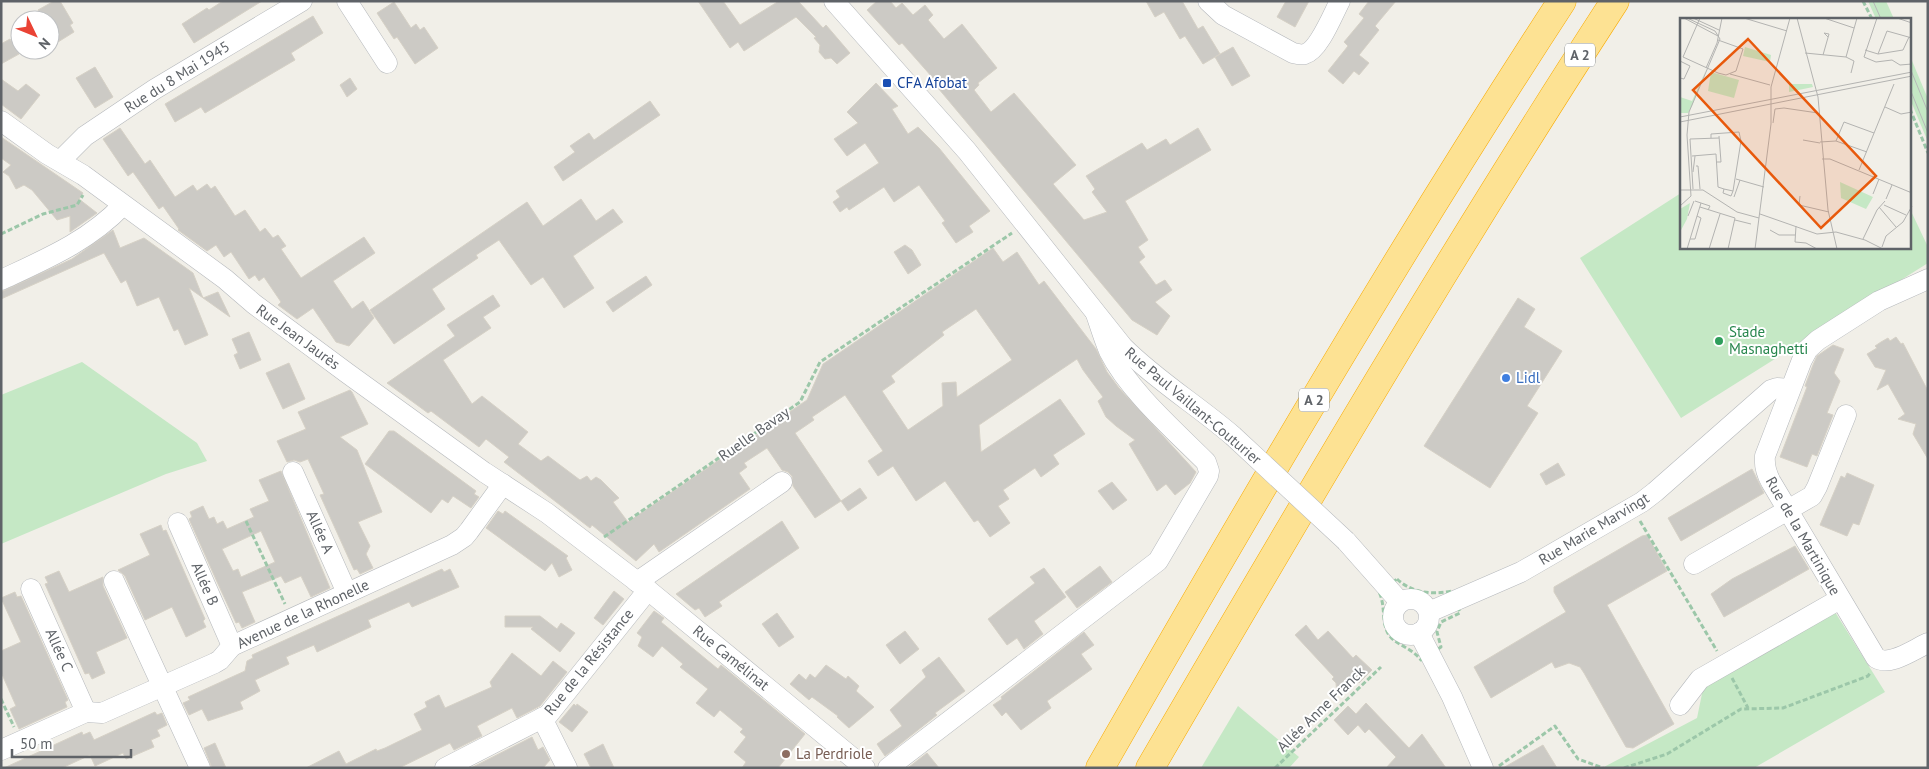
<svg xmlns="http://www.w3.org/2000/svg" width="1929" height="769" viewBox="0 0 1929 769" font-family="'PT Sans',sans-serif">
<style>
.green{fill:#c5e8c5}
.building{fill:#cccac5;stroke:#d6d1c6;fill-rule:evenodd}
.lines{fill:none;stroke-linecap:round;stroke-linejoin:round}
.minor-casing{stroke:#b5b8bc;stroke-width:21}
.highway-casing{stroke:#f9ab00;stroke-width:29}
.path{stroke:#9cc7a9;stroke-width:3;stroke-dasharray:5 2.5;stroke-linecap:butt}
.minor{stroke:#fff;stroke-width:20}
.highway{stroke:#fde293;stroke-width:28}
.tram{stroke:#b6b7b8;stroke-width:1}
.minor-bridge-casing{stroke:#b5b8bc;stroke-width:21;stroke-linecap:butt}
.minor-bridge{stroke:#fff;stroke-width:20}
.transit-dot{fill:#1a4fb4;stroke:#fff;stroke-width:2}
.leisure-dot{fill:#2e9e5b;stroke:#fff;stroke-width:2}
.shop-dot{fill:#3f7fe0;stroke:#fff;stroke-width:2}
.education-dot{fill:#8d6e63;stroke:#fff;stroke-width:2}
.labels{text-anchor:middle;stroke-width:4;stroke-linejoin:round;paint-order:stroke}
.shield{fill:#fff;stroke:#8f9295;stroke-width:1}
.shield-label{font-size:14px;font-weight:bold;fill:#5f6368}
.street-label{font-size:15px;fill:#5f6368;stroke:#fff}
.transit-label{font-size:15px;fill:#164399;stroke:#fff;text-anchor:start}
.leisure-label{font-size:15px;fill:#27864d;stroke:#fff;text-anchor:start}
.shop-label{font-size:15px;fill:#366cbe;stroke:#fff;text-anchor:start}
.education-label{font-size:15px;fill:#785e54;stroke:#fff;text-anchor:start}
.inset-road{fill:none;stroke:#b3b3b1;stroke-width:1}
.view{fill:#e8590c;fill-opacity:0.15;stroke:#e8590c;stroke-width:2.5}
.inset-edge{fill:none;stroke:#5f6368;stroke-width:2.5}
</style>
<rect width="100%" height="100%" fill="#f1efe8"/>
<!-- green -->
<g class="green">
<path d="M1868,1H1886L1894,19H1876Z"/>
<path d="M1910,56L1928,99V142L1910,99Z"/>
<path d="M1681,193L1682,248H1910V209L1928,247V263L1681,418L1580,258Z"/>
<path d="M82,362L197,443L207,461L166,474L1,544V395Z"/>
<path d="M1835,612L1885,692L1754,768H1602L1697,718L1704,684Z"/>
<path d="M1238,706L1299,757L1289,768H1201Z"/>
</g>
<!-- building -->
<g class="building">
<path d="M54,1H60L73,23L70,25L74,32L58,42L50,29V20H44L38,10Z"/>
<path d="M223,1H262L194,43L182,24L207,8L209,10Z"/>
<path d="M698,1H723L740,25L779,1H798L823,28L826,25L850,53L837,64L831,58L825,59L819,52L820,45L814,38L816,37L796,17L744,51L738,42L730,48Z"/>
<path d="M877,1H890L896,8L902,3L913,15L925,5L933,15L928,20L944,39L962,24L997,68L978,83L979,85L974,90L991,112L1014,93L1076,165L1053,184L1084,220L1107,212L1092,192L1095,189L1086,176L1142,143L1147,150L1166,139L1170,145L1198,128L1211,150L1125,201L1148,240L1138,247L1145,257L1139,262L1156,285L1165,280L1172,290L1155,302L1170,316L1157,335L1132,320L938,88L940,86L902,43L899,45L867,10Z"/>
<path d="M1146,1H1182L1198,29L1203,26L1220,54L1203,64L1185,36L1180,39L1164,12L1155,17Z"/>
<path d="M1286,1H1309L1295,27L1277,17Z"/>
<path d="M1369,1H1396L1375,26L1379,30L1359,55L1369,63L1359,75L1354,71L1343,84L1328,71L1348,46L1344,42L1364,18L1359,14Z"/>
<path d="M394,2L411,28L416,24L420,30L424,27L438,48L415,64L397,37L394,39L377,13Z"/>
<path d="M313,16L323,33L291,53L295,60L205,113L201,107L175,122L165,104Z"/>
<path d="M10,39L19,54L1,64V44Z"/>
<path d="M1233,47L1250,76L1232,86L1215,57Z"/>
<path d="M95,67L113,97L95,108L76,78Z"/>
<path d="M350,78L357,89L347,97L340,85Z"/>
<path d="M1,79L18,91L26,84L40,95L21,119L1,104Z"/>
<path d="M876,83L898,106L892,109L908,134L918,127L939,148L990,211L969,226L973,232L956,243L942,223L945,221L919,185L894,202L884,187L849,210L847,207L840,212L833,202L840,197L836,191L879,163L865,143L847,156L834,139L858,123L847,112Z"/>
<path d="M650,101L660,115L563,181L554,167L575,152L570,146L589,133L594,140Z"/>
<path d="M120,128L145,164L150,160L175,197L193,185L197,191L207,184L211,189L215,186L235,216L245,210L260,232L265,228L273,238L278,235L286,246L281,249L301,278L364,237L375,253L333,281L352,309L363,301L374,318L349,346L336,342L313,308L297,319L278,305L281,302L264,277L259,281L255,275L249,279L231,252L224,257L216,245L207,251L178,230L179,229L163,206L159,209L133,172L128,176L103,139Z"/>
<path d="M1,137L83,193L79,199L97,213L70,232V216L57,220L32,190L24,185L16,189L9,176L3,172L11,165L1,158Z"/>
<path d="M581,199L596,221L613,209L623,222L573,256L594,288L564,308L543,277L531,285L499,240L476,255L478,258L432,289L445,309L394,344L370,310L527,202L543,226Z"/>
<path d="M113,230L120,248L144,238L193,273L203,298L218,292L230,317L189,288L208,335L185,345L178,329L174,331L159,297L137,306L126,280L121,283L104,253L1,299V292L72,259Z"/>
<path d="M905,245L912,250L921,265L908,274L894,252Z"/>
<path d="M993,248L1003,262L1017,252L1039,285L1044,281L1096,349L1107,372L1119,388L1196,472L1190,483L1175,495L1166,484L1157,491L1129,444L1135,440L1116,426L1106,417L1098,401L1103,397L1083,370L1077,359L979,425L981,452L1060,399L1085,434L1053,455L1059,464L1041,477L1035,468L1003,490L1009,499L998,506L1010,523L990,537L978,520L974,522L945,481L916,501L893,466L878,476L868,461L883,451L845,395L812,417L814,420L795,433L841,501L860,488L867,498L848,511L841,501L815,518L793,486L792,476L788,472L782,470L767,448L744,463L747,467L739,473L750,489L659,552L654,544L636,561L592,525L590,528L504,462L509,457L486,439L479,447L431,411L428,413L387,383L455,336L447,325L493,295L500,306L483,317L491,328L443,360L472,404L482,396L528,432L518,444L541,461L548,456L580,480L587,476L591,481L596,477L601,480L619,498L613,502L628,522L807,400L823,364ZM976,309L1012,360L957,397L956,382L942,383L943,406L908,430L882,391L895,382L891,376L944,335L942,332Z"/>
<path d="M646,276L652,285L613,312L606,302Z"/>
<path d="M1518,298L1535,309L1524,327L1562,351L1527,406L1538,413L1490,488L1424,446Z"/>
<path d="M249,332L261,360L240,369L234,355L238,353L232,339Z"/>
<path d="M1896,337L1901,344L1903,343L1928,391V459L1913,434L1916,424L1898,419L1905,414L1888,384L1877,390L1886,370L1875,367L1867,354L1877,348L1875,346L1881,342L1888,338L1890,341Z"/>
<path d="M1833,345L1844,349L1834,373L1840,381L1827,413L1833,415L1817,456L1812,454L1807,467L1780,457L1807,387L1805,386L1813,365L1817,356Z"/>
<path d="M289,363L305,399L283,409L266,373Z"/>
<path d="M350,390L352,392L368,424L340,437L357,450L382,512L358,522L370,546L366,554L373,568L360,574L357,569L354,570L320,495L324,494L308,459L300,462L294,460L287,462L277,441L306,429L298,412Z"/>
<path d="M389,431H394L476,491L474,494L479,497L471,508L453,496L448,503L442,499L431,513L365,464Z"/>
<path d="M1558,463L1565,475L1546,485L1540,474Z"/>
<path d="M1752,469L1764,493L1681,541L1668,518Z"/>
<path d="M281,471L330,588L311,597L301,576L285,583L281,576L242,592L255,622L242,628L239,622L236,623L218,584L189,519L192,517L190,512L203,506L209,519L214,517L217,524L223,521L227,529L254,517L250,509L269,501L259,480ZM261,531L275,562L241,577L238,569L233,571L222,549Z"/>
<path d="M1847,473L1874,485L1859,525L1853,523L1847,536L1820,525L1841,476L1845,478Z"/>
<path d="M1112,482L1127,500L1113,510L1098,491Z"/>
<path d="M498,511L503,514L505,511L568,556L566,558L572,570L559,577L552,563L545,571L486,528Z"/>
<path d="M782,521L799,548L719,602L722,606L705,617L699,608L695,610L676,594Z"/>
<path d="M161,525L163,531L166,530L205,619L203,621L206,627L186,637L172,607L145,620L125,576L118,570L150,555L140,534Z"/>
<path d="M1647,535L1667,571L1607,605L1674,724L1633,748L1626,747L1584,673L1580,667L1569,663L1555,668L1552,662L1491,698L1474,667L1566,612L1554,592V587L1642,536Z"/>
<path d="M1795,546L1809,569L1724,617L1711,594L1732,579Z"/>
<path d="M1100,566L1112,582L1077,608L1065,592Z"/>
<path d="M1044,568L1066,597L1034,621L1043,634L1024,649L1017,638L1007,645L988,619L1035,583L1030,577Z"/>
<path d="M442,569L444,572L450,569L459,587L412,607L409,602L368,620L371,627L317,652L314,645L286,657L289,664L255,680L260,691L240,702L243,709L208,721L202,709L189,715L183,703L190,700L188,697L245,671L247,661L253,658L252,655Z"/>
<path d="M59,571L69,592L103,577V586L127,638L96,652L105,673L92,679L89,673L85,674L45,584L48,583L45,577Z"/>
<path d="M614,591L624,599L603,625L594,618Z"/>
<path d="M15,592L17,597L21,596L68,700L65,702L67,707L19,729L10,709L16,706L1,672V651L21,642L1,598Z"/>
<path d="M654,611L664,618L661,622L718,669L721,665L805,734L778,768H742L746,762L734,752L746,737L740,732L743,729L720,710L714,717L696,703L708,689L680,667L683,664L662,646L653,657L638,646L642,637L637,633Z"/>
<path d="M777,613L794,637L779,647L762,624Z"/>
<path d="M505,616H540L557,629L561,623L575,633L560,652L531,629L533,627H505Z"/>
<path d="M1306,625L1318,640L1328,631L1353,658L1356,655L1372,670L1359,683L1353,678L1337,695L1336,683L1332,679L1334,677L1295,635Z"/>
<path d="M905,631L919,649L900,664L886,645Z"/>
<path d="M1084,632L1094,645L1081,654L1092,669L1047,701L1051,708L1021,730L1006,712L1002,716L993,705L1002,699L1001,697Z"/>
<path d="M512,653L541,676L553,661L567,672L540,706L517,718L512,708L477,726L482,736L454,750L450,743L399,768H306L339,751L346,764L376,749L377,751L385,748L422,730L414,714L427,707L425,702L439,695L445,708L492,687L490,682Z"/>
<path d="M939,657L965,691L935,713L937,715L885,756L877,744L902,726L890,710L926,677L922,670Z"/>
<path d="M826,665L846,679L848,676L859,686L856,691L874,707L849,728L837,717L838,716L812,697L809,700L790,684L799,674L806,680L810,674L815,678Z"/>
<path d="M1366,703L1409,748L1422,734L1446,768H1386L1396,757L1369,729L1365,733L1358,725L1348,735L1334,720L1348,706L1356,714Z"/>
<path d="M574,704L576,706L577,704L588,712L572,732L559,722Z"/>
<path d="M155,712L157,715L162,713L167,725L157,730L160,736L151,740L154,747L126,759L123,753L95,766L90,755L62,768H4L82,732L83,735L90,732L94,740Z"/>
<path d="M532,737L538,750L543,747L550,760L543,768H471Z"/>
<path d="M215,743L226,768H212L204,748Z"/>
<path d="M603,744L614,768H591L584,754Z"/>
<path d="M1543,745L1557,768H1503Z"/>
<path d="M927,753L939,768H909V767Z"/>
</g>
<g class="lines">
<defs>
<g id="minor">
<path d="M347,1L387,63"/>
<path d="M834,1L967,151L1123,347C1157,381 1197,405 1233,436"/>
<path d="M1208,1L1223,15L1293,53C1297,54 1301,55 1305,54C1319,50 1333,14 1340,1"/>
<path d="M1,121L47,154L83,175L225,279L254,304L347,373L484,472L547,513L648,590L865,768"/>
<path d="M60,161L85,136L155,89L302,1"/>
<path d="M1928,279L1879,301L1818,340L1808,349L1802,360L1765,456C1764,466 1766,473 1771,482L1876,658C1890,667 1914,649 1928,643"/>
<path d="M1,280C46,259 89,241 123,205"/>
<path d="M293,472L347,593"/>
<path d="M178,523L232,646"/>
<path d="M1346,541L1400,602"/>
<path d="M1694,564L1812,496L1817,487L1846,415"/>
<path d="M114,581L200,768"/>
<path d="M637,582L782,482"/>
<path d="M31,589L86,712"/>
<circle cx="1411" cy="617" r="18"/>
<path d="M1429,612L1521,572L1642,502L1655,492L1771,390L1777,388L1790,389"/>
<path d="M1419,633L1452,697L1483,768"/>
<path d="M1680,705L1700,679L1840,599"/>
<path d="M542,718L567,768"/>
<path d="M1,750L86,712L102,713L215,663L220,660L232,646L452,545L464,537L469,531L503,484"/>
<path d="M445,768L548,715L648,590"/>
<path d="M888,768L1158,561L1208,476L1209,471L1206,462C1174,430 1129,391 1109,351C1104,339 1100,326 1096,314"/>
</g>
<g id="highway">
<path d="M1100,768C1248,509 1399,251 1562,1"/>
<path d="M1150,768C1301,509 1452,252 1615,1"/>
</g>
</defs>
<!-- minor casing -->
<use href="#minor" class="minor-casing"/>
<!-- highway casing -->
<use href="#highway" class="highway-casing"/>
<!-- path -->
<g class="path">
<path d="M1863,1L1872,19"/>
<path d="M1910,109L1928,153"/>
<path d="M1,234L43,214L77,205L83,195"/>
<path d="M246,521L285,604"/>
<path d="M1640,521L1717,651"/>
<path d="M604,537L800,402L820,362L1012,233"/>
<path d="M1397,579C1412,593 1432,595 1452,591L1460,613L1441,622L1437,632L1441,647L1421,660C1411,647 1397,646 1389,635C1381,623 1386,606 1379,592Z"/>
<path d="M1732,678L1748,708"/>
<path d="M1,699L14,727"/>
<path d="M1499,766L1555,726L1578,759L1603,768"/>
<path d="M1275,768L1381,667"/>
<path d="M1624,768L1667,754L1741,709L1783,708L1868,676L1870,673"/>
</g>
<!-- minor -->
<use href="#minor" class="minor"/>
<!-- highway -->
<use href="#highway" class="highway"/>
<!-- tram -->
<g class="tram">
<path d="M1873,1L1881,19"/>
<path d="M1910,68L1928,112"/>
<path d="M1910,89L1928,133"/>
</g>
<defs>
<path id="minor-bridge" d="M1233,436L1346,541"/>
</defs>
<!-- minor-bridge casing -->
<use href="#minor-bridge" class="minor-bridge-casing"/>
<!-- minor-bridge -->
<use href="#minor-bridge" class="minor-bridge"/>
</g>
<!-- markers -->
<rect class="transit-dot" x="882" y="78" width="10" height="10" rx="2.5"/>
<circle class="leisure-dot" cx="1719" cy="341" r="5"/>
<circle class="shop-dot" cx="1506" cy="378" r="5"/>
<circle class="education-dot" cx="786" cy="754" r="5"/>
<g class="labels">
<!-- shield labels -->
<g class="shield">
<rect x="1565" y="43.5" width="30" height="23" rx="4"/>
<rect x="1299" y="388.5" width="30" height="23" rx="4"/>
</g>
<g class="shield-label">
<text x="1580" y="60">A 2</text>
<text x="1314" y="405">A 2</text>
</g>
<!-- street labels -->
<g class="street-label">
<text transform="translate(177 77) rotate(-32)" y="5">Rue du 8 Mai 1945</text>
<text transform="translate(298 337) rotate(36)" y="5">Rue Jean Jaurès</text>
<text transform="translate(1193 406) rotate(40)" y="5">Rue Paul Vaillant-Couturier</text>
<text transform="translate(754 434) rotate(-35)" y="5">Ruelle Bavay</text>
<text transform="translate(1594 529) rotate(-31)" y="5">Rue Marie Marvingt</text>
<text transform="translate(320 532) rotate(66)" y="5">Allée A</text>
<text transform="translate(1803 536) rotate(60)" y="5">Rue de la Martinique</text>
<text transform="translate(205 584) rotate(66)" y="5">Allée B</text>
<text transform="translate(303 614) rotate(-25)" y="5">Avenue de la Rhonelle</text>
<text transform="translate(59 650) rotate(66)" y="5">Allée C</text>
<text transform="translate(731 658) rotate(39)" y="5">Rue Camélinat</text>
<text transform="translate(589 662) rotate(-51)" y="5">Rue de la Résistance</text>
<text transform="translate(1321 709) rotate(-44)" y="5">Allée Anne Franck</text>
</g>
<!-- transit labels -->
<g class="transit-label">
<text x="897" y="88">CFA Afobat</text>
</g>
<!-- leisure labels -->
<g class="leisure-label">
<text x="1729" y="337">Stade<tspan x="1729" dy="17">Masnaghetti</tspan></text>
</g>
<!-- shop labels -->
<g class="shop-label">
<text x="1516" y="383">Lidl</text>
</g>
<!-- education labels -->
<g class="education-label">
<text x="796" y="759">La Perdriole</text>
</g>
</g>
<!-- overview -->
<g transform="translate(1680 18)">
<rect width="231" height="231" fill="#f1efe8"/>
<path d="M65,29L91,37L90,44L63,38ZM26,52L12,88L8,95H0V79L12,83ZM31,54L59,62L54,80L28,73ZM109,66H132L133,69L109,74ZM160,164L193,179L186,191L161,180ZM10,185L7,201L0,214V191Z" fill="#c5e8c5"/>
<path class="inset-road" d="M4,0L38,18M13,0L39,12M20,0L3,39L38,55L46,57L56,53L63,31L38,22M64,0L107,13M117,0L138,79L148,192L157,231M144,0L174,10M197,0L184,39L196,44L212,42L220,47L232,46M217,0L232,5M185,32L198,36L223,32L229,19M125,35L166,39L177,0M198,36L207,13L232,20M143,37L149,16L144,15L148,19M166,39L174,43L171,55M0,43L10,48L4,61L0,60M26,50L37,25L42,0M50,56L90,67M205,89L221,96L232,94M0,99L232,54M0,104L232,58M93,105L95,91L104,90L138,95M31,120V116L59,114L61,123L53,173M123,122L140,125M156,123L164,104L194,115M140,124L156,123L187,134M36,136L38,169L44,171L53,173L51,178L43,175L44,171M12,138L36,136M142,141H150L232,175M37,144H41L39,118M16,148H18L20,171M179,152L214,66M13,154L15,138M56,161L84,169M13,171L10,121L39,120M0,172H23L57,194L79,200M193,176L199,161M120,178L119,187L149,194M54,179L60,162M206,181L212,167M15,183L30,188L28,192M204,187L226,197M0,188L11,178L7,117L9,94L40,21L35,13L7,0M20,189L55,200L48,231M199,189L216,209M80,196L137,216L156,214L185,222L203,231M8,198L14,183M55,202L71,206M116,208L115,224L126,225L137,231M90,212L99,217H115M10,221H15L21,200L17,198M183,221L197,192L205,183M202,229L206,218L223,204L232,188M7,231L21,185M29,231L40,196M75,231L91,106V69L110,0"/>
<path class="view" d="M68,21L196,158L141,210L13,72Z"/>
<rect width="231" height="231" class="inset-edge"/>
</g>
<!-- border -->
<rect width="1929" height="769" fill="none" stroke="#5f6368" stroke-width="5"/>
<!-- north arrow -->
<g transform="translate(35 35) rotate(133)"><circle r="24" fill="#ffffff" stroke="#bfc1c3"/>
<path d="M0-4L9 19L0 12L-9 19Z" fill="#ea4335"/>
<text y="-8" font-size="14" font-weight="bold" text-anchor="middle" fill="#5f6368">N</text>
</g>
<!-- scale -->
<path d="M12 749v8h119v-8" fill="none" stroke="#5f6368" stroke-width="2.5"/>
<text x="20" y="749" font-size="15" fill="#5f6368" stroke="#ffffff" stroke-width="4" paint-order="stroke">50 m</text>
</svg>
